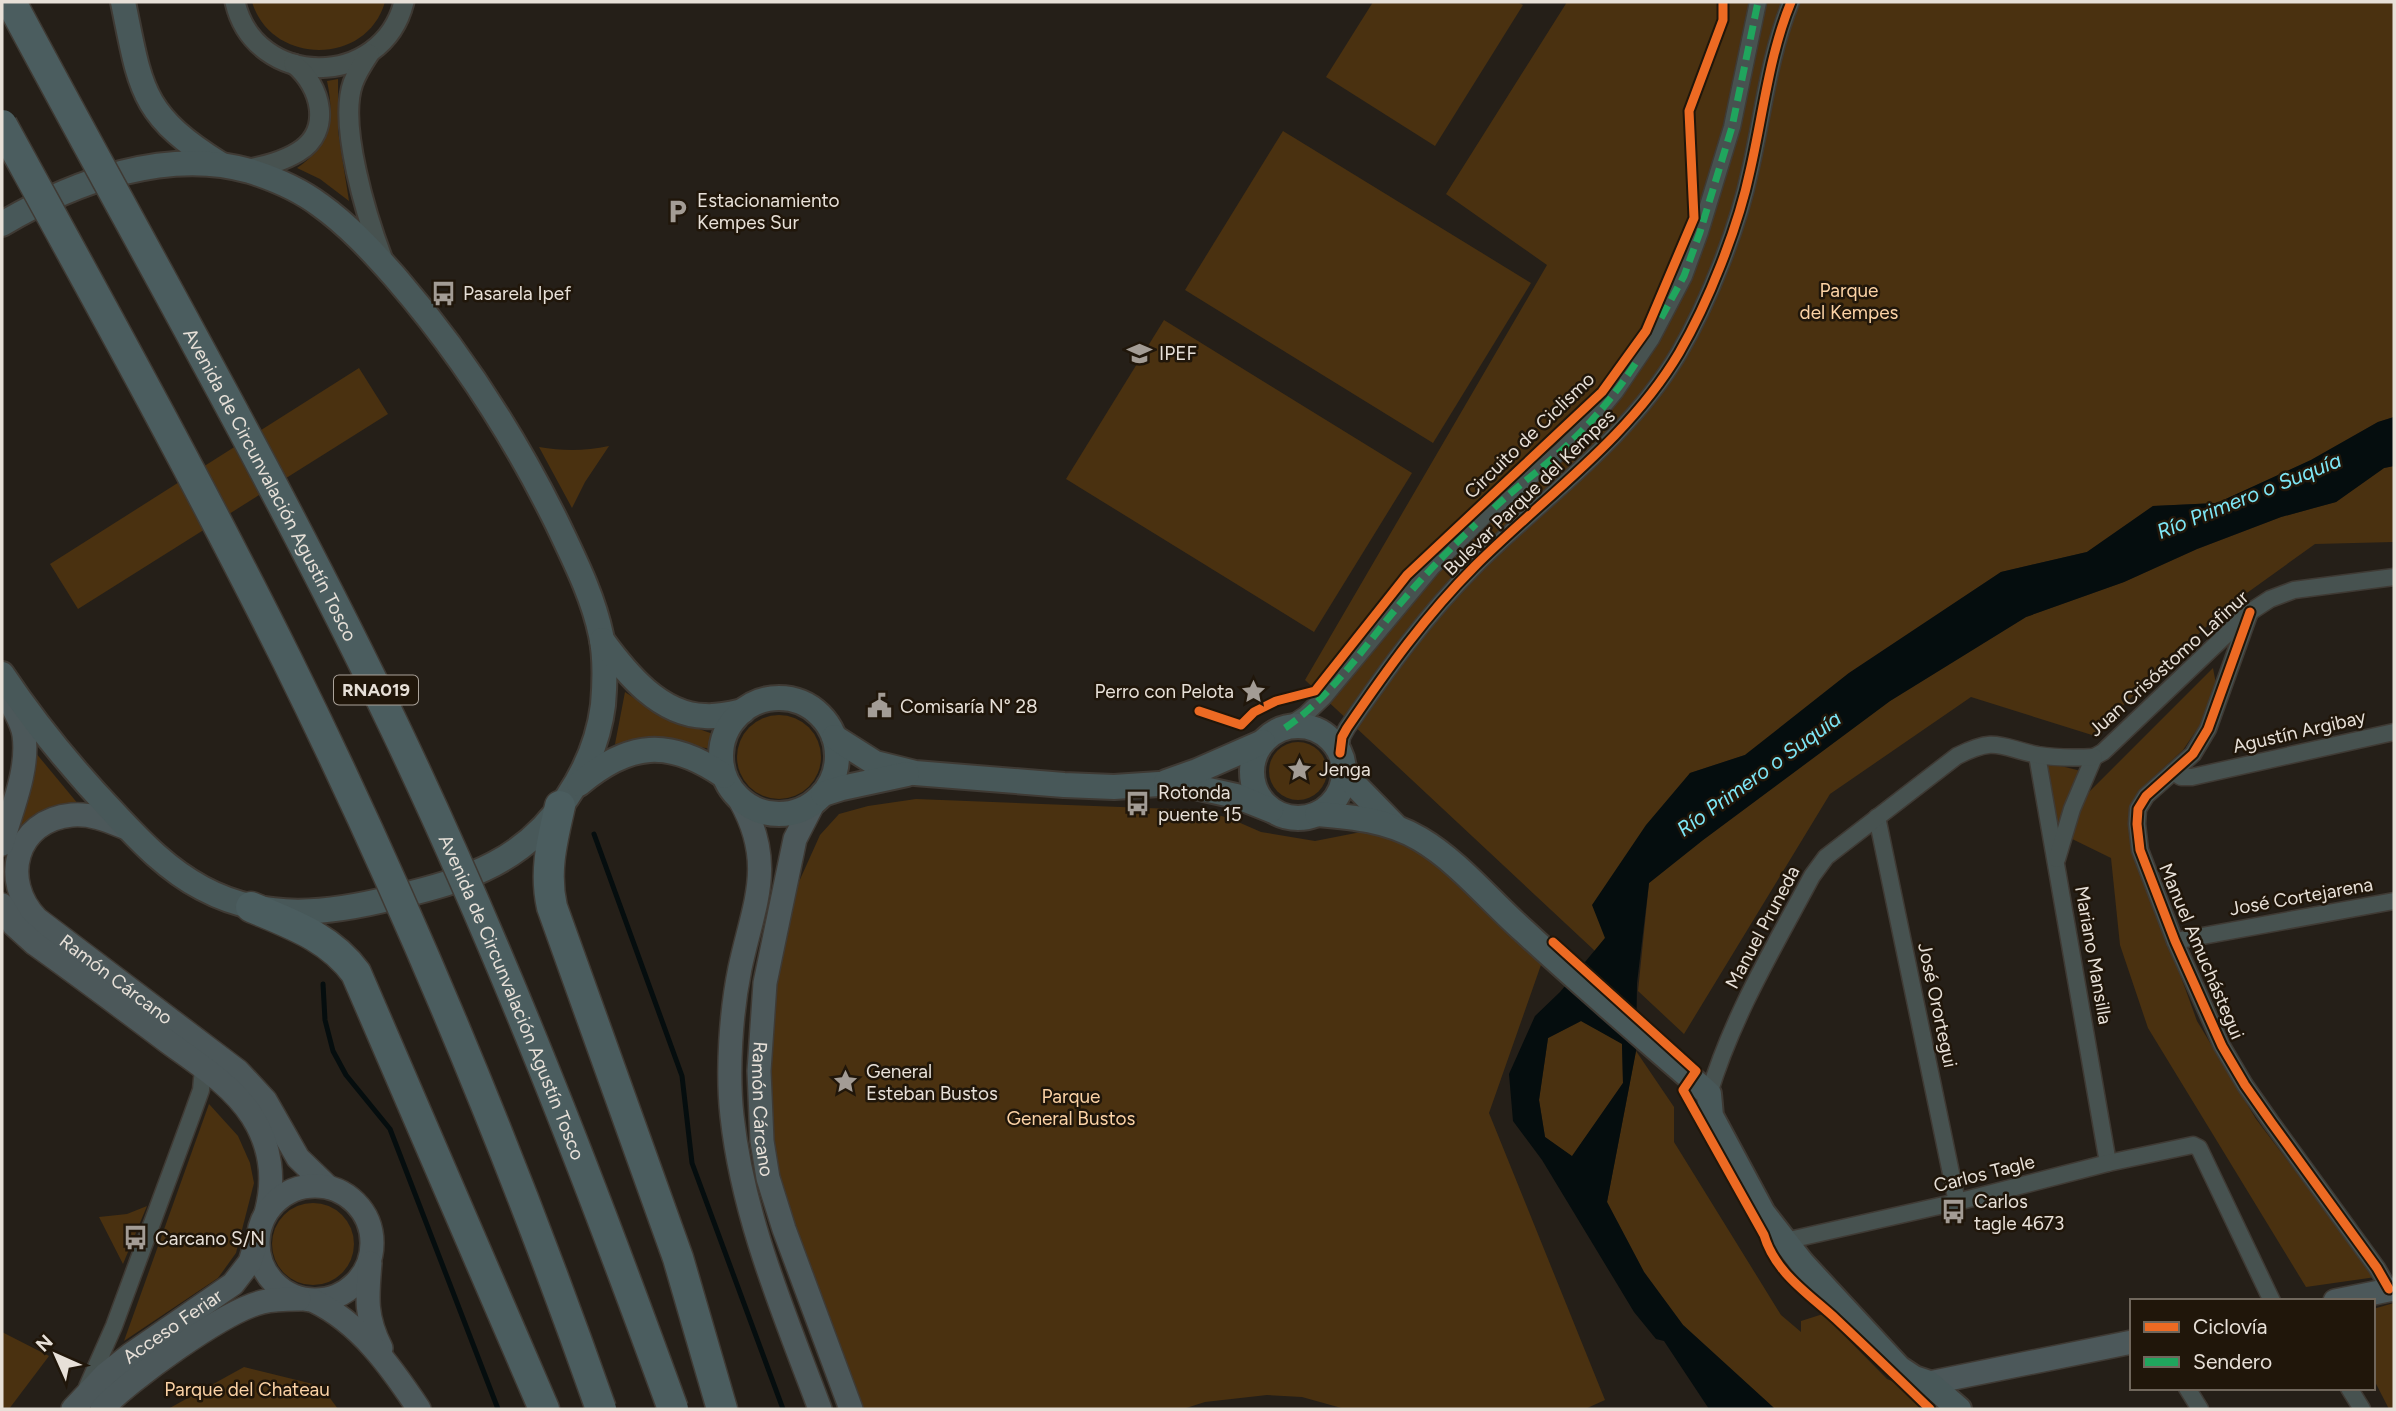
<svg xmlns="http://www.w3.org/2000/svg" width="2396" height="1411" viewBox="0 0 2396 1411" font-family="Figtree,sans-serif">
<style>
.green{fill:#4a3110}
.water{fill:#050d0e;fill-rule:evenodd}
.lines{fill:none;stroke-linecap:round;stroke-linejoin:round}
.stream{stroke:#050d0e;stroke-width:5}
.minor-casing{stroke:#3f3a34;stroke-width:19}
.tertiary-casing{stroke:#3f3a34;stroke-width:23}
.secondary-casing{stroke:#3f3a34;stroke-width:26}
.primary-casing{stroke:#3f3a34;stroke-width:28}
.motorway-casing{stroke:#3f3a34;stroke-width:33}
.minor{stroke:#475250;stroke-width:16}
.tertiary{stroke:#475250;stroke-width:19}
.secondary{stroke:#4c585a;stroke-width:23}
.primary{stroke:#485859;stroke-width:24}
.motorway{stroke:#4b5d5f;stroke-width:30}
.motorway-bridge-casing{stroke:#3f3a34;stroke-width:33;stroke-linecap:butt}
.motorway-bridge{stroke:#4b5d5f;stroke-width:30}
.quiet{stroke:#20a55d;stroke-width:7;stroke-dasharray:14 7;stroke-linecap:butt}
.cycleway-casing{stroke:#20160a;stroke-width:13}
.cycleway{stroke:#ed6a23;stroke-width:9}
.labels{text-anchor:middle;stroke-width:5;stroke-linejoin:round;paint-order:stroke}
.shield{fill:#20160a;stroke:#aba39a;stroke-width:2}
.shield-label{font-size:18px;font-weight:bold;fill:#e7e0d8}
.poi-label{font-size:19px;fill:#e7e0d8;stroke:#20160a;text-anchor:start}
.park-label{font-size:19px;fill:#fbd2a5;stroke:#20160a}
.street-label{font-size:19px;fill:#e7e0d8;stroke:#20160a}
.water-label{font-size:21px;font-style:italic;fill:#7ee7f7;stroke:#20160a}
</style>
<rect width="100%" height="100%" fill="#251f18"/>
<!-- green -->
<g class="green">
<path d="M252,2H385C366,67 271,65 252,2Z"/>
<path d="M1373,2H1517L1523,5L1435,146L1326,77Z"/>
<path d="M1567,2H2394V417L2378,422L2311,460L2217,503L2153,506L2087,552L2001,572L1849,673L1745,755L1690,773L1605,938L1595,951L1305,680L1547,265L1446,194Z"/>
<path d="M338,79V131L349,201L320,179L297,168C331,145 335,119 327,81Z"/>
<path d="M1283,131L1531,283L1433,443L1185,290Z"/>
<path d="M1164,320L1412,473L1314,632L1066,479Z"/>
<path d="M359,368L388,414L78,609L50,564Z"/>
<path d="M609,446L585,482L572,508L539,447C563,451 585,451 609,446Z"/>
<path d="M2394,466V542L2315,544L2226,608L2092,735L1971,697L1830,794L1684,1034L1638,991L1649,883L1703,840L1890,701L2026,617L2124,582L2197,549L2281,517L2336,502L2384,468Z"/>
<path d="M2213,668L2216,684L2213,702L2202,722L2183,750L2147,783L2132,811L2134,848L2197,1021L2256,1119L2376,1277L2306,1287L2148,1028L2120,945L2111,858L2064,835L2083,798Z"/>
<path d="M625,692L660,715L713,734L710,749L662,739L615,744Z"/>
<circle cx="779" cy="757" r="42"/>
<circle cx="1298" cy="771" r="29"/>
<path d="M35,752L79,805L8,861Z"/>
<path d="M2045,762L2085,772L2058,841Z"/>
<path d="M916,799L1199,810L1229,818L1261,832L1315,841L1361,832L1389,835L1425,855L1542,962L1489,1113L1605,1400L1585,1409H1345L1302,1397L1267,1395L1205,1402L1183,1409H857L808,1279L773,1161L767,1104L774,975L793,895L820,835L839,814L868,806Z"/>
<path d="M1581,1021L1622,1043L1623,1083L1572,1157L1545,1137L1539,1100L1548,1038Z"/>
<path d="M1636,1051L1674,1107V1142L1781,1315L1801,1332V1321L1823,1314L1887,1379L1930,1397L1945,1409L1774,1408L1683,1325L1644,1272L1607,1202Z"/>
<path d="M209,1104L238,1136L250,1163L254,1183L236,1253L218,1278L124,1341Z"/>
<circle cx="313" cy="1244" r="41"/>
<path d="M147,1206L123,1264L99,1217L127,1214Z"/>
<path d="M2394,1303V1409H2389L2373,1378V1309Z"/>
<path d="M2,1332L49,1356L9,1409L2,1407Z"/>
<path d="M244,1367L321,1386L338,1409H168Z"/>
</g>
<!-- water -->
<path class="water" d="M2394,417V466L2384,468L2336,502L2281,517L2197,549L2124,582L2026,617L1890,701L1703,840L1649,883L1637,983L1636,1051L1607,1202L1644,1272L1683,1325L1774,1408L1779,1409H1709L1664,1341L1656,1339L1634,1312L1542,1160L1513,1121L1509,1074L1535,1016L1560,992L1605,938L1592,905L1646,825L1690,773L1745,755L1849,673L2001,572L2087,552L2153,506L2217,503L2311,460L2378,422ZM1581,1021L1622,1044L1623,1083L1572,1156L1545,1137L1539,1100L1548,1038Z"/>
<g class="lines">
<!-- stream -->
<g class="stream">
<path d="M594,834L682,1076L692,1163L783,1409"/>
<path d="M323,984L325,1020L333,1051L346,1075L390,1129L498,1409"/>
</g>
<defs>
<g id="minor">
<path d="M2250,612L2208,729L2193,754L2146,796L2138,809L2137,824L2140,850L2175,941L2222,1046L2245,1085L2271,1122L2377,1268L2389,1289"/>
<path d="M1285,728L1305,715L1324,697L1433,566L1484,516L1562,450L1590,422L1615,392L1651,339L1684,276L1700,232L1732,127L1758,2"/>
<path d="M1340,753L1342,737L1347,728C1386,671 1426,615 1475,566C1544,497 1628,439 1679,353C1708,303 1738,228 1750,171C1763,115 1769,55 1791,2"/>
<path d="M2037,755L2108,1163"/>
<path d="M2094,757L2103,752L2250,612L2270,599L2294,590L2394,577"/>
<path d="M2173,772L2181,777H2192L2394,732"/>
<path d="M1877,817L1957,1202"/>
<path d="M2057,859L2072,809L2094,757"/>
<path d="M2175,941L2394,901"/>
<path d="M1709,1094C1732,1017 1774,947 1812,876L1826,857L1957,756C1997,736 1999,747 2038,755C2056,758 2075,758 2094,757"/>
<path d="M1785,1241L1957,1202L2108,1163L2193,1145L2199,1148L2272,1301"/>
<path d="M87,1387L114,1326L192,1115L201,1090L203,1068"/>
<path d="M2187,1388L2200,1409"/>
<path d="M2349,1388L2362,1409"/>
</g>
<g id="tertiary">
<path d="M235,2C255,89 382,90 404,2"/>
<path d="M369,54C363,63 357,72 353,83C338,125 367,218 383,260"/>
<path d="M246,170C263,166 282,162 298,152C333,131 321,86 294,64"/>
</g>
<g id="secondary">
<path d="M740,800C776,864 754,903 740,968C731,1012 727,1071 732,1116C743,1218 784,1313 820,1409"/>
<path id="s1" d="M814,802L795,839L765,983L759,1071L762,1141L768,1178L784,1229L851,1409"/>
<path id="s2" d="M129,829C111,822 92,813 72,815C15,820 0,881 37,919L238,1071L265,1100L298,1158L328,1187"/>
<path d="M2,844C11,810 29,771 24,735C22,720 11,708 8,694"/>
<path d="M2,905L14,925L35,944C80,976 124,1009 168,1042C198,1064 232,1085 252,1116C271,1146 275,1180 266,1213"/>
<circle cx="315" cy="1243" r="57"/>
<path d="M370,1263C367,1297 365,1317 381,1348"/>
<path d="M314,1301C360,1323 391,1367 419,1409"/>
<path d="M2335,1301L2394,1289"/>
<path d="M1929,1383L2132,1342"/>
<path id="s3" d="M73,1409L106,1374L130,1355L233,1284L250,1262L257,1239"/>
<path d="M102,1409C129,1380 224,1311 262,1302C274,1299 287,1299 299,1299"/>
</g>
<g id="primary">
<path d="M123,2C141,89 140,114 220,164"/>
<path d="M2,224C73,182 167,147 250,171C275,179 299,189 320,205C348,225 372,251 395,277C460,352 513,434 557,523C574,559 593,596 601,635C606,658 605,682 603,705C595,769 552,834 494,864C464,880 429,889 396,897C329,914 265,922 202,888C168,870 142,843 116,815C74,771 36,725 2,674"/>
<path d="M602,640C626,673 660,715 705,716C718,717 730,714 743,711"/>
<circle cx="779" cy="756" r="58"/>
<circle cx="1298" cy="772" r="46"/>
<path d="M834,737L875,763L915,773L1064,785L1114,787L1159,784L1195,787L1236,796L1271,810"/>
<path d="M1344,768L1355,785L1394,825"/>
<path d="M1166,782L1197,771L1263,742"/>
<path d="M579,784C629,742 669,738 724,776"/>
<path d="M823,794L842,788L907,774"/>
<path d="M1317,814C1352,817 1388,820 1420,839C1459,862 1490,901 1524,931C1584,987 1647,1040 1709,1094L1711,1116L1763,1213L1802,1263L1899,1368L1914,1378L1929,1383L1959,1409"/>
</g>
<g id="motorway">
<path d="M560,806C552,841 544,872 552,907L678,1258L722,1409"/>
<path d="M251,907C291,924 330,937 356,973L544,1409"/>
</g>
</defs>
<!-- minor casing -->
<use href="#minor" class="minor-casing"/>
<!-- tertiary casing -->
<use href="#tertiary" class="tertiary-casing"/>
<!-- secondary casing -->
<use href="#secondary" class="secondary-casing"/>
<!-- primary casing -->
<use href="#primary" class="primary-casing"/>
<!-- motorway casing -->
<use href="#motorway" class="motorway-casing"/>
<!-- minor -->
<use href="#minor" class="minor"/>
<!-- tertiary -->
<use href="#tertiary" class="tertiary"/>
<!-- secondary -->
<use href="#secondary" class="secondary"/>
<!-- primary -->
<use href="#primary" class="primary"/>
<!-- motorway -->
<use href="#motorway" class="motorway"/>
<defs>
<g id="motorway-bridge">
<path id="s4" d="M11,2C140,244 277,481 395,728C501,950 589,1178 673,1409"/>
<path d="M2,125C99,302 197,479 287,660C407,903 511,1154 601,1409"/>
</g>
</defs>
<!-- motorway-bridge casing -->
<use href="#motorway-bridge" class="motorway-bridge-casing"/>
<!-- motorway-bridge -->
<use href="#motorway-bridge" class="motorway-bridge"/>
<!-- quiet -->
<g class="quiet">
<path d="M1661,318L1684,276L1700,232L1732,127L1758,2"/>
<path d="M1494,508C1515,488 1539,471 1560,452C1590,425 1616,394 1637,361"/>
<path d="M1285,728C1335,694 1366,643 1405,598C1427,572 1451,548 1476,524"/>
</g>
<defs>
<g id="cycleway">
<path d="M2250,612L2208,729L2193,754L2146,796L2138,809L2137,824L2140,850L2175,941L2222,1046L2245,1085L2271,1122L2377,1268L2389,1289"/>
<path d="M1199,711L1241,725L1254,712L1276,701L1315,691L1407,575L1602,392L1646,331L1694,218L1689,111L1723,20V2"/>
<path d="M1340,753L1342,737L1347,728C1386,671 1426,615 1475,566C1544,497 1628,439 1679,353C1708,303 1738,228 1750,171C1763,115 1769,55 1791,2"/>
<path d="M1553,942L1696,1071L1683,1090L1764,1235C1775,1273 1809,1294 1836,1319C1868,1349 1899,1379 1930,1409"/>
</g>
</defs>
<!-- cycleway casing -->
<use href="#cycleway" class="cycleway-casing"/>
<!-- cycleway -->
<use href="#cycleway" class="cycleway"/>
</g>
<!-- icons -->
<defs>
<symbol id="parking-bare" viewBox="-9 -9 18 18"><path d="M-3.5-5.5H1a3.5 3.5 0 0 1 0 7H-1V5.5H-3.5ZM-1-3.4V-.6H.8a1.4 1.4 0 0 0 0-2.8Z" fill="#a39c95" stroke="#20160a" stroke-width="2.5" paint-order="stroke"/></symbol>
<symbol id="bus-bare" viewBox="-9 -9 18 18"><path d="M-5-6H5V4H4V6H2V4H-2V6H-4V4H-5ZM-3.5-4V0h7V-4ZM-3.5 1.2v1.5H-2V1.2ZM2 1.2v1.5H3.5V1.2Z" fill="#a39c95" stroke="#20160a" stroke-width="2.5" paint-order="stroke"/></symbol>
<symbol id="university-bare" viewBox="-9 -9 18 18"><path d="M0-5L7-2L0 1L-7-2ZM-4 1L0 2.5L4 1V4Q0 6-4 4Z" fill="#a39c95" stroke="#20160a" stroke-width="2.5" paint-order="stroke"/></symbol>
<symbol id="sight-bare" viewBox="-9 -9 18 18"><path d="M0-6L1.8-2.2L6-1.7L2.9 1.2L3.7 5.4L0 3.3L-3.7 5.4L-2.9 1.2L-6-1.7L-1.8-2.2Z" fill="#a39c95" stroke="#20160a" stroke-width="2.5" paint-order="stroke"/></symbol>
<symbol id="civic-bare" viewBox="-9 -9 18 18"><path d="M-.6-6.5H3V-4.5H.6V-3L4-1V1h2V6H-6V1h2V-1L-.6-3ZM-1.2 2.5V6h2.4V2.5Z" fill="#a39c95" stroke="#20160a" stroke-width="2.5" paint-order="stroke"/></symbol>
</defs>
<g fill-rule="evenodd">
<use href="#parking-bare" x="660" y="194" width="35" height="35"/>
<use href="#bus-bare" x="426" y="276" width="35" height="35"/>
<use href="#university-bare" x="1122" y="336" width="35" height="35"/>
<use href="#sight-bare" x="1236" y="674" width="35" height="35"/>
<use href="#civic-bare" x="862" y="688" width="35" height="35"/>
<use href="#sight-bare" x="1282" y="752" width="35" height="35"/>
<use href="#bus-bare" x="1120" y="786" width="35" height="35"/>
<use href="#sight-bare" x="828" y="1064" width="35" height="35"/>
<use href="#bus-bare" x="1936" y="1194" width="35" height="35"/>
<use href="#bus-bare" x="118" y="1220" width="35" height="35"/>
</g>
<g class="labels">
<!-- shield labels -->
<rect class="shield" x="334" y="675.5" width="84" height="29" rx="5"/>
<g class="shield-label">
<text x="376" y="696">RNA019</text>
</g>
<!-- poi labels -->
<g class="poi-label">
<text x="697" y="207">Estacionamiento<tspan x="697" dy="22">Kempes Sur</tspan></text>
<text x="463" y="300">Pasarela Ipef</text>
<text x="1159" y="360">IPEF</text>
<text x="1234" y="698" text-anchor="end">Perro con Pelota</text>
<text x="900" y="713">Comisaría N° 28</text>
<text x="1319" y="776">Jenga</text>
<text x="1158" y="799">Rotonda<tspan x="1158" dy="22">puente 15</tspan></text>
<text x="866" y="1078">General<tspan x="866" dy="22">Esteban Bustos</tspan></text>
<text x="1974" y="1208">Carlos<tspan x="1974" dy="22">tagle 4673</tspan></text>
<text x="155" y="1245">Carcano S/N</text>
</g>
<!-- park labels -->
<g class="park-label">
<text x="1849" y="297">Parque<tspan x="1849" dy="22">del Kempes</tspan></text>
<text x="1071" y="1103">Parque<tspan x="1071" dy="22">General Bustos</tspan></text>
<text x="247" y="1396">Parque del Chateau</text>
</g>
<!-- street labels -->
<g class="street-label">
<text transform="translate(1529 435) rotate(-44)" y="7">Circuito de Ciclismo</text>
<text dy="7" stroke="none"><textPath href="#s4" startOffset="548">Avenida de Circunvalación Agustín Tosco</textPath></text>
<text transform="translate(1529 492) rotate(-44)" y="7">Bulevar Parque del Kempes</text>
<text transform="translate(2168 663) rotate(-42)" y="7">Juan Crisóstomo Lafinur</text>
<text transform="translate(2299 731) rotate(-13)" y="7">Agustín Argibay</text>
<text transform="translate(2301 896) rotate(-10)" y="7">José Cortejarena</text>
<text transform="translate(1762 927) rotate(-62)" y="7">Manuel Pruneda</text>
<text transform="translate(2202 951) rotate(67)" y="7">Manuel Amuchástegui</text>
<text transform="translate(2094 955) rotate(80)" y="7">Mariano Mansilla</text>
<text dy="7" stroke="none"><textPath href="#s2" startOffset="299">Ramón Cárcano</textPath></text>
<text dy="7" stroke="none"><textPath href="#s4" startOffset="1115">Avenida de Circunvalación Agustín Tosco</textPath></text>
<text transform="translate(1938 1005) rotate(78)" y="7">José Orortegui</text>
<text dy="7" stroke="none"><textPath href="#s1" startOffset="315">Ramón Cárcano</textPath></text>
<text transform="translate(1984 1173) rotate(-14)" y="7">Carlos Tagle</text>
<text dy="7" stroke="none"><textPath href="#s3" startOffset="130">Acceso Feriar</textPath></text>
</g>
<!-- water labels -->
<g class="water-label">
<text transform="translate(2249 496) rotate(-22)" y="7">Río Primero o Suquía</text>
<text transform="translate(1759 774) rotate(-36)" y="7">Río Primero o Suquía</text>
</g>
</g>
<!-- border -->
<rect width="2396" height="1411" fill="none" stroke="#e7e0d8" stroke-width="7"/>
<!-- legend -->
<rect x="2130" y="1299" width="245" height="91" fill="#20160a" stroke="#70675c" stroke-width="2"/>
<rect x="2144" y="1322" width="35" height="10" fill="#ed6a23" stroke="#70675c" stroke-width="2"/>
<text x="2193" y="1334" font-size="21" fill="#e7e0d8">Ciclovía</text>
<rect x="2144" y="1357" width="35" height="10" fill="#20a55d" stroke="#70675c" stroke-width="2"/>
<text x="2193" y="1369" font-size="21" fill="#e7e0d8">Sendero</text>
<!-- north arrow -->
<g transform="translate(56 1355) rotate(315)" stroke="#20160a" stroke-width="5" paint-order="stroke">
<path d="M0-5L12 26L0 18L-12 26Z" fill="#e7e0d8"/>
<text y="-10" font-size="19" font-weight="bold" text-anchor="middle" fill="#e7e0d8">N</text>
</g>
</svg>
